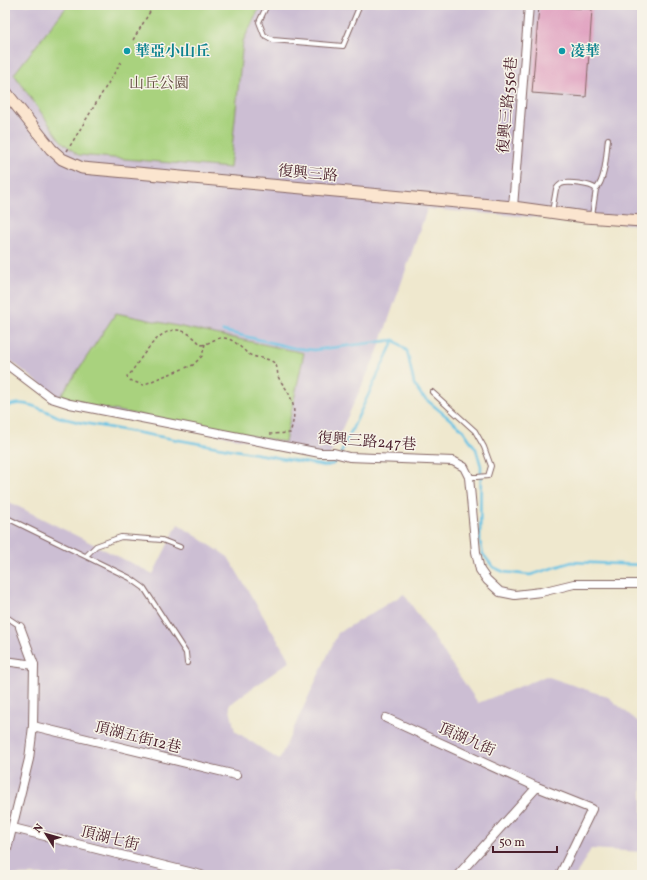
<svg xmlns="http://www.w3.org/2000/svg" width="647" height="880" viewBox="0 0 647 880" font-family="Vollkorn,'Noto Serif TC',serif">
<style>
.industrial{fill:#ccbed3}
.green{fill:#a9d27e;stroke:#7a7854}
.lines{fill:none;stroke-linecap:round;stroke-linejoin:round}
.stream{stroke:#67c2e4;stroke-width:2.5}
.building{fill:#df9cbe}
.lane-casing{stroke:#846564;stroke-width:6}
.street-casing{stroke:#846564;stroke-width:10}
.secondary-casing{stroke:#846564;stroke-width:13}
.path{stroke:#846564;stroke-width:1.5;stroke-dasharray:3 3;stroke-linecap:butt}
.lane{stroke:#fff;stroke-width:4}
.street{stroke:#fff;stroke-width:8}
.secondary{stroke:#fbe5cf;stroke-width:11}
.culture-dot{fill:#0f9aa8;stroke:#f7f3e8;stroke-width:1.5}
.labels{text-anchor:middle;stroke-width:3;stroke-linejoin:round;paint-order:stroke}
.culture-label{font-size:15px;font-weight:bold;fill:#0d838f;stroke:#f7f3e8;text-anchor:start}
.park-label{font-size:15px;fill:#624c40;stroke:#f7f3e8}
.street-label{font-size:15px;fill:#4a1f2b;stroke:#f7f3e8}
</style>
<rect width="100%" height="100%" fill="#f7f3e8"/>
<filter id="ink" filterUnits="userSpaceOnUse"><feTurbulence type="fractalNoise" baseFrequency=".025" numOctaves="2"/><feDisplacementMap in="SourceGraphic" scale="8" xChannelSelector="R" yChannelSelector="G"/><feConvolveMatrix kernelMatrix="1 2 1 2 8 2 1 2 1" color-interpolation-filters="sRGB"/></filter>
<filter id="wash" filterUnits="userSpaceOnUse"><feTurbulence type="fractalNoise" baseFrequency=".012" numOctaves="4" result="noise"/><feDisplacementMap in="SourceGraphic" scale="16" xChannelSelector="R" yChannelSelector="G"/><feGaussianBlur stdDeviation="0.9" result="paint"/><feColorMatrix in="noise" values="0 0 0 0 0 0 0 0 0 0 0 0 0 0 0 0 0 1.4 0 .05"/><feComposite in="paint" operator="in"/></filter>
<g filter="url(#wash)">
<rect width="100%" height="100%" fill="#efe8ce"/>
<!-- industrial -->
<g class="industrial">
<path d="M5,5H642V225L427,209L377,353L329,457L65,404L5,356Z"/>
<path d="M5,500L153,574L178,524L228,557L290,661L229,705L235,731L279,760L338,633L404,594L478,703L546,676L608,697L642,725V852L591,849L576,875H5Z"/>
</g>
<!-- green -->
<g class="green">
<path d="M68,5H261L243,41L230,168L78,155L61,141L14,74Z"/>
<path d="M116,313L304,353L285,442L75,403L60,397Z"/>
</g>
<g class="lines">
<!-- stream -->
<g class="stream">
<path d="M223,331L294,348L314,350L394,340L407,351L414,384L422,396L463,430L476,449L481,466L480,542L483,554L493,567L504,572L530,575L572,562L642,565"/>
<path d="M5,408C22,397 43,410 59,417C65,419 71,420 78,422L325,466L333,464L339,457"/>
<path d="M341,453L394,340"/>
</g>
</g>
<g id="blocks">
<!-- building -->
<path class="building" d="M539,6L592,9L586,97L532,93Z"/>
</g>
</g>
<g filter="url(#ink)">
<use href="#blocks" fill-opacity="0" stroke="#846564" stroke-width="1"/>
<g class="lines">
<defs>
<g id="lane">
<path d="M267,5L259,22L264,35L273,40L343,46L360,5"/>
<path d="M596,189C606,179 606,153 608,139"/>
<path d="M552,212L556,189C558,186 558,186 561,184C567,181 591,184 596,189L592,216"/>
<path d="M432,392L475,431L484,447L491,466L488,476L477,477H469"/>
<path d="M5,517L130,578L144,588L186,653L187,663"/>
<path d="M86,556L96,546L121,537L162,540L180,547"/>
<path d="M5,616L20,626"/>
</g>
<g id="street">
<path d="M513,207L529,5"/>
<path d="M5,363L51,398L70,404L320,453H334L349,457L453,461L464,467L469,477L476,552L480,570L487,580L500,592L515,595L541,592L574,584H642"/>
<path d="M5,661L34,665"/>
<path d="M386,718L537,787L592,809L560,875"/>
<path d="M33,726L236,775"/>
<path d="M13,828L201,875"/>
<path d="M5,857L29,759L33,726L34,665L20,627"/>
<path d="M458,875L537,787"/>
</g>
<path id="secondary" d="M5,91L51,149L62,159L82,168L513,207L585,217L642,221"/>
</defs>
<!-- lane casing -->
<use href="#lane" class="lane-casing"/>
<!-- street casing -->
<use href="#street" class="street-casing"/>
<!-- secondary casing -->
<use href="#secondary" class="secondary-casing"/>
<!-- path -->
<g class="path">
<path d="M133,40L154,5"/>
<path d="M67,151L121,62"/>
<path d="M205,344L202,356L193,365L159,378L143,385L129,380L127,376L130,374C148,348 170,308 201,345C210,344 215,337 224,338C234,339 240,347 247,353C255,359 267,357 273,362C278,365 277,371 278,376C280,382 285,386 288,392C296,407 295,417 290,433L270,434"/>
</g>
<!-- lane -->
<use href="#lane" class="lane"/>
<!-- street -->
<use href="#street" class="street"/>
<!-- secondary -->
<use href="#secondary" class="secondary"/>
</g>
</g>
<!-- markers -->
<g class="culture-dot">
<circle cx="127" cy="51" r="4"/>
<circle cx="562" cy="51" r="4"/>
</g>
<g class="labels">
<!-- culture labels -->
<g class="culture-label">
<text x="135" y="56">華亞小山丘</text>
<text x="570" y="56">凌華</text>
</g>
<!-- park labels -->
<g class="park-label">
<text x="159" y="88">山丘公園</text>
</g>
<!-- street labels -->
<g class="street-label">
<text transform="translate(507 105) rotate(-85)" y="5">復興三路556巷</text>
<text transform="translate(308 173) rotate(5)" y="5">復興三路</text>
<text transform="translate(367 441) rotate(4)" y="5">復興三路247巷</text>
<text transform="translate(138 737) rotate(14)" y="5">頂湖五街12巷</text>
<text transform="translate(467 739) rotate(24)" y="5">頂湖九街</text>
<text transform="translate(110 838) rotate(14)" y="5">頂湖七街</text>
</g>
</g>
<!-- margin -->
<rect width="647" height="880" fill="none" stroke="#f7f3e8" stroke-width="20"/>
<!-- north arrow -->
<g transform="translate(46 834) rotate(307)" stroke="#f7f3e8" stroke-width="3" paint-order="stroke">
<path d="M0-3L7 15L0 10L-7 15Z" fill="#4a1f2b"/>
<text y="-6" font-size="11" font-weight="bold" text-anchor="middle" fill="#4a1f2b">N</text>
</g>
<!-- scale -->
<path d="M493 846v6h64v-6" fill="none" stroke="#4a1f2b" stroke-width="2"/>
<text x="499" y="846" font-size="12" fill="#4a1f2b" stroke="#f7f3e8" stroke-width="3" paint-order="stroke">50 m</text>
</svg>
